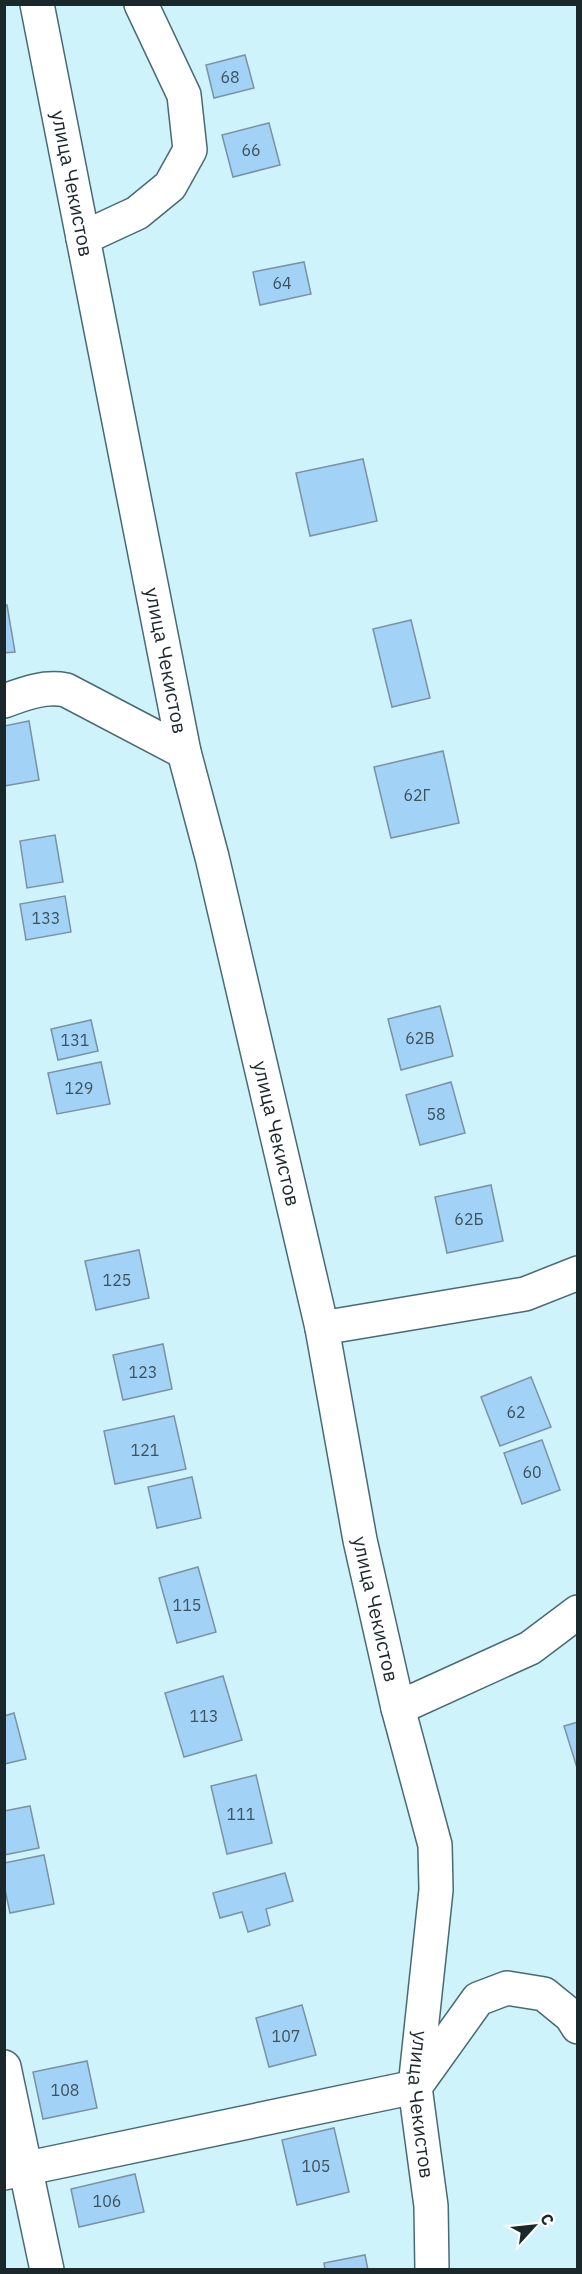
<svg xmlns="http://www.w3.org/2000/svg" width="582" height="2274" viewBox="0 0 582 2274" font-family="'IBM Plex Sans',sans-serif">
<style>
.building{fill:#a2d3f7;stroke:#7a92a4;stroke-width:1.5}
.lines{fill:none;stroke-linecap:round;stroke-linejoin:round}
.minor-casing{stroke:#4a6a72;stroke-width:36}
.minor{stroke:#fff;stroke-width:33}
.labels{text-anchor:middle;stroke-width:4.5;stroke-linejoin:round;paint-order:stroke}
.number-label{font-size:16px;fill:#3c525e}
.street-label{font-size:20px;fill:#1a272b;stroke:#fff}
</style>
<rect width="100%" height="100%" fill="#cff3fb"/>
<!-- building -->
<g class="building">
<path d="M245,55L254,88L214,98L206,65Z"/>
<path d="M269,123L280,165L233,177L222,135Z"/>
<path d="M304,262L311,294L260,305L253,272Z"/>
<path d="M363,459L377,521L310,536L296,473Z"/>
<path d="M4,605H7L15,652L4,653Z"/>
<path d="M411,620L430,698L392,707L373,629Z"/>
<path d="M29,721L39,780L4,786V726Z"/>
<path d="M443,751L459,823L391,838L374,767Z"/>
<path d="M55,835L63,882L27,888L20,841Z"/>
<path d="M65,896L71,932L26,940L20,904Z"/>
<path d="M440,1006L453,1056L401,1070L388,1019Z"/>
<path d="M91,1020L98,1051L58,1060L51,1029Z"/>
<path d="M101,1062L110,1104L57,1114L48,1073Z"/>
<path d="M451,1082L465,1133L420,1145L406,1095Z"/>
<path d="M491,1185L503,1241L447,1253L435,1197Z"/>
<path d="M139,1250L149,1298L96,1310L85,1261Z"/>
<path d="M163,1344L172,1389L123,1400L113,1355Z"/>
<path d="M531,1377L551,1427L500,1446L481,1397Z"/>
<path d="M174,1416L186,1469L115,1484L104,1431Z"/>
<path d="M542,1440L560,1490L522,1504L504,1453Z"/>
<path d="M192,1477L201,1518L157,1528L148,1487Z"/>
<path d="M198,1567L216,1632L177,1643L159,1578Z"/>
<path d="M223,1676L242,1740L184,1757L165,1693Z"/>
<path d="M14,1713L26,1759L4,1764V1716Z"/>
<path d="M578,1722V1771L564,1726Z"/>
<path d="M256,1775L272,1843L227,1854L211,1786Z"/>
<path d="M30,1806L39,1848L4,1855V1811Z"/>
<path d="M44,1855L54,1904L10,1913L4,1885V1863Z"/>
<path d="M285,1873L293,1901L266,1909L270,1925L248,1932L242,1912L220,1918L213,1893Z"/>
<path d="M302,2005L316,2055L269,2067L256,2018Z"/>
<path d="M87,2061L97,2108L43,2119L33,2072Z"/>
<path d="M334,2128L349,2192L297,2205L282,2140Z"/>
<path d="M135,2174L144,2212L79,2227L71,2189Z"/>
<path d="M365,2255L368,2270H325L324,2263Z"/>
</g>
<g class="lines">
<defs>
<g id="minor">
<path id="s1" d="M37,4L184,752L212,857L322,1328L360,1540L398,1708L435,1845L436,1890L415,2087L431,2206L432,2270"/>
<path d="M83,238L137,213L170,186L190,150L184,95L141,4"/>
<path d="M4,701C26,693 44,686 66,690L184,752"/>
<path d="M322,1328L525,1294L578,1273"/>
<path d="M398,1708L530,1648L578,1612"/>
<path d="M4,2067L47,2270"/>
<path d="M4,2173L415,2087L478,1999L507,1988L544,1994L571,2016L578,2027"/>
</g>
</defs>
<!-- minor casing -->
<use href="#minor" class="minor-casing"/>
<!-- minor -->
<use href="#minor" class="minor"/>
</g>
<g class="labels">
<!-- number labels -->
<g class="number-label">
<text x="230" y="83">68</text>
<text x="251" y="156">66</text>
<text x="282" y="289">64</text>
<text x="417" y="801">62Г</text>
<text x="46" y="924">133</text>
<text x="420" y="1044">62В</text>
<text x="75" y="1046">131</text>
<text x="79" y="1094">129</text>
<text x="436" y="1120">58</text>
<text x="469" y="1225">62Б</text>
<text x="117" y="1286">125</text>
<text x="143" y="1378">123</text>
<text x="516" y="1418">62</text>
<text x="145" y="1456">121</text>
<text x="532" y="1478">60</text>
<text x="187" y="1611">115</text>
<text x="204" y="1722">113</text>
<text x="241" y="1820">111</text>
<text x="286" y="2042">107</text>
<text x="65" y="2096">108</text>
<text x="316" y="2172">105</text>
<text x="107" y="2207">106</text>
</g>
<!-- street labels -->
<g class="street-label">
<text dy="7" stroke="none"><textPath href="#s1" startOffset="183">улица Чекистов</textPath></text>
<text dy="7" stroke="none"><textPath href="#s1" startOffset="669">улица Чекистов</textPath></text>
<text dy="7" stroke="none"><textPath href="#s1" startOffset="1155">улица Чекистов</textPath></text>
<text dy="7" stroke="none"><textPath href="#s1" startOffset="1641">улица Чекистов</textPath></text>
<text dy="7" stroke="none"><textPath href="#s1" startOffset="2145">улица Чекистов</textPath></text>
</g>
</g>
<!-- border -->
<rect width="582" height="2274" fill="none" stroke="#1a272b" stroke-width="12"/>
<!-- north arrow -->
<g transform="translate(534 2226) rotate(63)" stroke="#ffffff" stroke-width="4.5" paint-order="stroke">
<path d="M0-4.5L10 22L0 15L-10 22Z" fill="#1a272b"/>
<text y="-9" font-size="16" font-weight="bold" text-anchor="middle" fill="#1a272b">С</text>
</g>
</svg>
